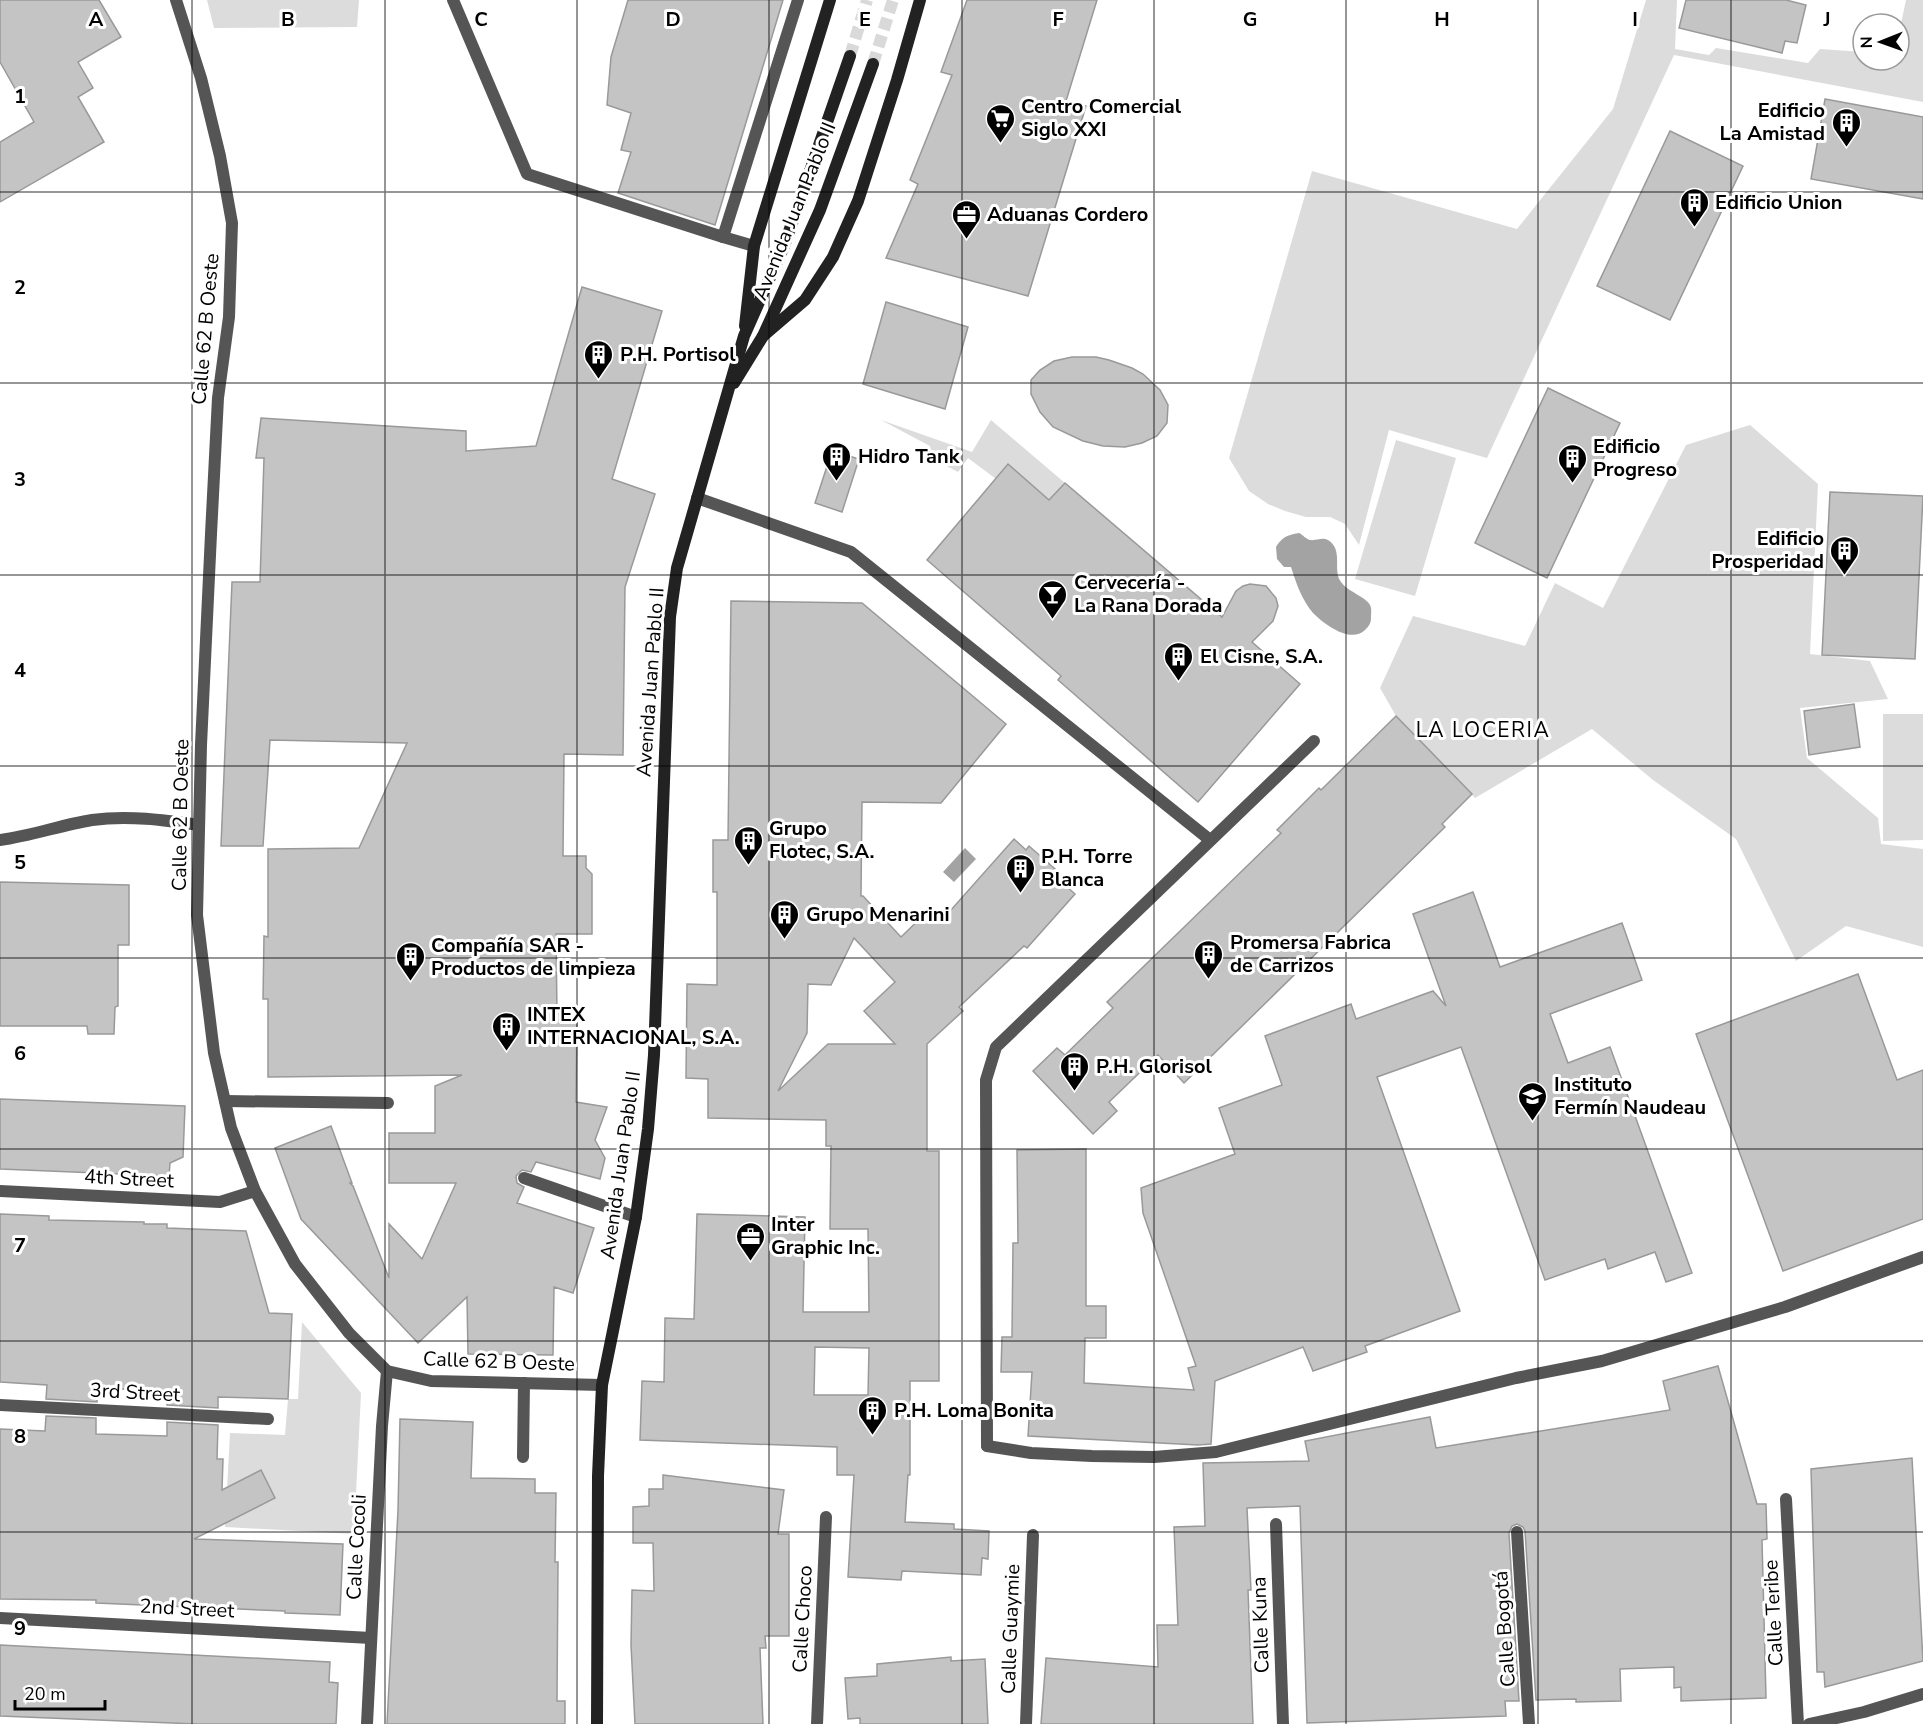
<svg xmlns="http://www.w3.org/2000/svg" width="1923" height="1724" viewBox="0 0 1923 1724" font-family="'Nunito Sans',sans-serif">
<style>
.green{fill:#dcdcdc}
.water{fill:#a3a3a3}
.building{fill:#c4c4c4;stroke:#999;stroke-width:1.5;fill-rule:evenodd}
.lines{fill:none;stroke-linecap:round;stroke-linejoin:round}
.secondary-tunnel{stroke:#d9d9d9;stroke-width:12;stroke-dasharray:12 6;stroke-linecap:butt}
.service{stroke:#555;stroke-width:12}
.minor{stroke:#555;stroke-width:12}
.secondary{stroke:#222;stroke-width:12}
.grid{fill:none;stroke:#000;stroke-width:1.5;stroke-opacity:0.55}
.labels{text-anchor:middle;stroke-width:6;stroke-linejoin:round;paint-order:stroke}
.poi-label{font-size:20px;font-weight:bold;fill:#000;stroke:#fff;text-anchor:start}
.street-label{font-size:20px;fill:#000;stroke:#fff}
.neighbourhood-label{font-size:21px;letter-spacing:1.5px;fill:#000;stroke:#fff}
.grid-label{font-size:20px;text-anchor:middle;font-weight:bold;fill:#000;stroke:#fff;stroke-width:6;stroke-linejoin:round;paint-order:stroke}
</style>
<rect width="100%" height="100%" fill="#fff"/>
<!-- green -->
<g class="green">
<path d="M207,0H359L357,27L214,28Z"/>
<path d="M1646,0H1677L1675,49L1709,55L1716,48L1808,63L1820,49L1863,52V60H1899V33L1906,0H1923V102L1674,55L1487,458L1389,430L1359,545L1345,524L1330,517H1306L1285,511L1268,504L1249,491L1229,458L1312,171L1517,229L1613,109Z"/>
<path d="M881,420L972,452L991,420L1065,483L1049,500L1008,465L996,479L968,458L958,472L926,455L930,446Z"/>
<path d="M1750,425L1818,484L1810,654L1870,661L1888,699L1800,708L1807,758L1878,818L1881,844L1923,849V947L1846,926L1796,961L1736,839L1653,780L1592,729L1475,798L1396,716L1380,688L1413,616L1525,646L1555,583L1603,608L1686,445Z"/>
<path d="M1396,440L1456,458L1415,596L1355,579Z"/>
<path d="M1883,714H1923V840L1883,841Z"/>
<path d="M302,1322L361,1393L354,1534L225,1527L230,1433L285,1435L288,1399H298Z"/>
</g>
<!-- water -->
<g class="water">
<path d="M1299,533C1303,535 1306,539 1310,540C1316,541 1322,537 1328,540C1344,550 1332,570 1341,582C1348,592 1365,596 1370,605C1372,609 1371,613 1371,618C1371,623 1369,626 1365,630C1350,644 1324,624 1313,613C1302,600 1296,583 1291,567H1284L1277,559L1276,547C1282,537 1287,535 1299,533Z"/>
<path d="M965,848L976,859L954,882L943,872Z"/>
</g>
<!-- building -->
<g class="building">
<path d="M0,0H99L121,37L78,62L93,88L78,97L104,142L0,202V142L34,122L0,62Z"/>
<path d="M628,0H783L715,225L618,193L631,152L621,150L631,113L607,105L611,57Z"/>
<path d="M967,0H1097L1066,101L1086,106L1028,296L886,258L918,184L910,180L952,75L941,72Z"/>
<path d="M1686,0H1786L1806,5L1797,43L1785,41L1782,53L1679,28Z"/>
<path d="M1825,99L1923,117V199L1811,179Z"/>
<path d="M1670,131L1743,166L1670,320L1597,286Z"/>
<path d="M582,287L662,311L612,479L655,494L625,587L623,755L564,754L563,856H586V868L592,874V934H556L557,1014H577L576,1102L607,1107L595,1140L605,1158L600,1179L536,1162L531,1172L522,1170L516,1176L517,1183L524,1187L517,1203L594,1228L573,1293L554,1287L553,1355L468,1354L467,1297L418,1343L301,1219L275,1148L331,1126L352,1183H350L353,1186L389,1278V1224L422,1259L456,1183H389V1133H435V1086L462,1075L268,1077V999H263L264,936L268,937V849L359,848L407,743L270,740L263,846H221L232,582H260L264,458H256L261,418L466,431V451L536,446Z"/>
<path d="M886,302L968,327L945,409L863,384Z"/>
<path d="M1072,357H1096L1109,360L1132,368L1143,374L1160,390L1168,405L1167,423L1157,436L1142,443L1125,447L1103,446L1083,441L1053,427L1040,412L1031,394V380L1040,370L1054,361Z"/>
<path d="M1548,388L1620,423L1547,578L1475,543Z"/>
<path d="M832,451L859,459L842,512L815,503Z"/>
<path d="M1008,464L1049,500L1065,483L1222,617L1236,591L1243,586L1250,584L1266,586L1276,598L1278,606L1273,621L1252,642L1300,684L1198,802L1058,680L1061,676L927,560Z"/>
<path d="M1830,492L1923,496L1915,659L1822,655Z"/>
<path d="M731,601L862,603L1006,724L941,803L862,802L861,896H863L901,937L932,907L943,919L1014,839L1026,850L1029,846L1070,882L1066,886L1075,894L1027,948L1024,946L959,1007L963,1011L927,1044V1151H939V1381H910V1475H908L905,1522L954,1524V1529L989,1531L988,1559L982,1558L981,1575L902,1571L901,1580L848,1577L854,1475H837V1447L640,1440L642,1381L664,1382L665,1318L694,1319L697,1214L805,1217L803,1312H869L868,1229H830L831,1146H826V1120L708,1118V1079L686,1078L687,984L717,985V892H713V840H728ZM854,938L895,982L864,1011L895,1044H828L778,1091L807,1033L808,984L831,985ZM815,1347L869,1348L868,1395H814Z"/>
<path d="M1854,704L1860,747L1809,755L1804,711Z"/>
<path d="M1396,716L1472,794L1442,824L1445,827L1184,1083L1158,1055L1109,1102L1117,1111L1093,1134L1033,1071L1057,1048L1065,1055L1113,1008L1107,1002L1281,833L1277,830L1319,788L1321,790Z"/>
<path d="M0,882L129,885V945H118V1006L115,1007L114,1034H88L87,1026H0Z"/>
<path d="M1473,892L1500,967L1622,923L1642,980L1550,1014L1568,1063L1610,1047L1692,1273L1666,1282L1655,1252L1608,1269L1605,1259L1545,1280L1461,1047L1377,1077L1460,1311L1365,1346L1367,1352L1313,1371L1303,1347L1215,1381L1211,1444L1198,1445L1028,1436L1032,1372H1001L1002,1337H1012L1013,1243H1018L1017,1150L1086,1149V1306H1106V1338H1085L1084,1383L1194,1390L1188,1368L1196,1366L1143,1213L1141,1188L1235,1154L1219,1108L1282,1085L1265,1036L1351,1004L1356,1019L1433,991L1446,1006L1413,914Z"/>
<path d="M1858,974L1897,1080L1923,1070V1219L1783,1271L1696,1034Z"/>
<path d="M0,1099L185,1106L183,1157L170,1163L169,1176L0,1169Z"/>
<path d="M0,1214L49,1216V1220L144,1222V1224H167V1228L246,1231L269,1313L292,1314L288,1399L218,1397V1408L167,1405V1391L97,1388V1402L46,1399L47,1385L0,1382Z"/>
<path d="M1718,1366L1757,1504H1766L1767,1539L1762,1540L1766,1698L1681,1701V1687L1674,1688V1667L1620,1669L1621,1701L1576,1702V1699L1536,1700L1525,1531L1523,1527L1517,1524L1512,1526L1509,1533L1519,1701H1505L1506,1716L1307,1723L1300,1506L1247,1508L1251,1590H1248L1253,1724H1041L1046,1658L1158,1667L1157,1625H1178L1174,1527L1205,1526L1203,1463L1309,1461L1305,1441L1430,1417L1436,1448L1670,1410L1663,1381Z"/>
<path d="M46,1416L96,1418V1434L167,1436V1422L218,1425L217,1459H223L222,1490L261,1470L275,1498L194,1539L343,1544L340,1615L285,1613V1611L96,1603V1600L0,1599V1429L45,1431Z"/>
<path d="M400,1419L473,1422L471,1478L535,1479V1493H556L555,1562H558L557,1701H565V1724H387L398,1510Z"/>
<path d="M1912,1458L1923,1661L1825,1687L1824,1672H1817L1811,1469Z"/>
<path d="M663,1475L784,1490L778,1534H789V1636H765L766,1648H760L763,1724H635L631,1645L632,1590L654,1591L653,1543H633V1507L649,1506V1489H663Z"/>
<path d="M0,1645L330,1662L329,1682L338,1683L336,1724H196L0,1716Z"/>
<path d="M951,1657V1661L985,1659L988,1724H860V1718L848,1719L845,1678L877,1676V1664Z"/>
</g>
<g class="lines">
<!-- secondary-tunnel -->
<g class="secondary-tunnel">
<path d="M850,56L867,0"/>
<path d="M873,64L893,0"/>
</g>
<!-- service -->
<g class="service">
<path d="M453,0L527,174L723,237"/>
<path d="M754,246L723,237L798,0"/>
<path d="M0,840C31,836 61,825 92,820C128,815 164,820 199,825"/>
<path d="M987,1446L1031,1453L1092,1456L1154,1457L1216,1452L1516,1378L1602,1361L1785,1307L1923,1257"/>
<path d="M523,1457L524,1383"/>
</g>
<!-- minor -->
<g class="minor">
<path d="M176,0L201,78L220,156L232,223L229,317L218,398L211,534L201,745L197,915L214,1053L231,1128L255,1191L295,1264L349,1333L387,1371L431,1381L602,1385"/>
<path d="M697,498L851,552L1210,840"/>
<path d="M225,1101L388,1103"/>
<path d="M524,1178L636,1217"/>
<path d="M0,1191L220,1202L255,1191"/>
<path d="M0,1405L268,1419"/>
<path d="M987,1446L986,1080L996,1047L1314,741"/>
<path d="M1786,1499L1798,1724"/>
<path d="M1276,1524L1283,1724"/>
<path d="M1517,1532L1529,1724"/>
<path d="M0,1618L371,1638"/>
<path d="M367,1724L382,1426L387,1371"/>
<path d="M817,1724L826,1517"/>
<path d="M1026,1724L1033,1535"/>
<path d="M1809,1724L1864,1712L1923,1694"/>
</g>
<!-- secondary -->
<g class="secondary">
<path d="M745,326L754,246L830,0"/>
<path d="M763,336L805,300L833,257L858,201L897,80L920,0"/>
<path d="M734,383L763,336L820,210L873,64"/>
<path d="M597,1724L598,1476L602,1385L636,1217L648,1129L654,1055L670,617L677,568L744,336L784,246L850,56"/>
</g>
</g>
<!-- grid -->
<path class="grid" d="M192,0V1724M385,0V1724M577,0V1724M769,0V1724M962,0V1724M1154,0V1724M1346,0V1724M1538,0V1724M1731,0V1724M0,192H1923M0,383H1923M0,575H1923M0,766H1923M0,958H1923M0,1149H1923M0,1341H1923M0,1532H1923"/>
<!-- icons -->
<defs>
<symbol id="supermarket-pin" viewBox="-11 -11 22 30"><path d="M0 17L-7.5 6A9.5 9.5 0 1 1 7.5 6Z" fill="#000" stroke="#fff"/><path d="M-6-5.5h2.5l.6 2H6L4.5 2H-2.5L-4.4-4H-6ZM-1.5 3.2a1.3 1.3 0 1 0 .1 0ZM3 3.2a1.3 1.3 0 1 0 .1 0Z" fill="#fff"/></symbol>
<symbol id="building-pin" viewBox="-11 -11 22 30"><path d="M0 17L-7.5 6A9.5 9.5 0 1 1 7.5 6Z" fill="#000" stroke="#fff"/><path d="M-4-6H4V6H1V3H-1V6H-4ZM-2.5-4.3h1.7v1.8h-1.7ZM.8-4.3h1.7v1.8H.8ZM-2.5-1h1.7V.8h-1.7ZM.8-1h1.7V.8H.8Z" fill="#fff"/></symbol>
<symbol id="office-pin" viewBox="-11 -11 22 30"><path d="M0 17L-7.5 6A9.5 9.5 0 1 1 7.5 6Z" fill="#000" stroke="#fff"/><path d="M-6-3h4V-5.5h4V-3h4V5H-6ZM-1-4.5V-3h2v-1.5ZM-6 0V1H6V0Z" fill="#fff"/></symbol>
<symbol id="bar-pin" viewBox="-11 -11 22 30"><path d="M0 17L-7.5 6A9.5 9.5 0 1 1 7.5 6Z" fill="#000" stroke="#fff"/><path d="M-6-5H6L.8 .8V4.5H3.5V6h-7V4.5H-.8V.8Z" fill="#fff"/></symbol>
<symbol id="school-pin" viewBox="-11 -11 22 30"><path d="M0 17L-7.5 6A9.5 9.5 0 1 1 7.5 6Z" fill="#000" stroke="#fff"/><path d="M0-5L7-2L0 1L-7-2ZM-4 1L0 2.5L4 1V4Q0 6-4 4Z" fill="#fff"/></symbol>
</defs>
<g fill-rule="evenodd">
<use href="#supermarket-pin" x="984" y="102" width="33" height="45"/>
<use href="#building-pin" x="1830" y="106" width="33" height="45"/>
<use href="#building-pin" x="1678" y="186" width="33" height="45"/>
<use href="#office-pin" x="950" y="198" width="33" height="45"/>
<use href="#building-pin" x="582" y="338" width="33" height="45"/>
<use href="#building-pin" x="820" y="440" width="33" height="45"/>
<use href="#building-pin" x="1556" y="442" width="33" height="45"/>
<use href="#building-pin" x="1828" y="534" width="33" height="45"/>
<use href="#bar-pin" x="1036" y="578" width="33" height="45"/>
<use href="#building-pin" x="1162" y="640" width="33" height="45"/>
<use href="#building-pin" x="732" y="824" width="33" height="45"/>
<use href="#building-pin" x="1004" y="852" width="33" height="45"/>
<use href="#building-pin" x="768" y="898" width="33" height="45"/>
<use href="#building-pin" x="1192" y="938" width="33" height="45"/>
<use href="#building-pin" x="394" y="940" width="33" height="45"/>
<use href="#building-pin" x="490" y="1010" width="33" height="45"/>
<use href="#building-pin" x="1058" y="1050" width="33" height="45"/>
<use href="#school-pin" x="1516" y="1080" width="33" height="45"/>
<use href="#office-pin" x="734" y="1220" width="33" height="45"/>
<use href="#building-pin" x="856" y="1394" width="33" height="45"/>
</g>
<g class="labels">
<!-- poi labels -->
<g class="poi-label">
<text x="1021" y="113">Centro Comercial<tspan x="1021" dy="23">Siglo XXI</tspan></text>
<text x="1825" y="117" text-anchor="end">Edificio<tspan x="1825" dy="23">La Amistad</tspan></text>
<text x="1715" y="209">Edificio Union</text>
<text x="987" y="221">Aduanas Cordero</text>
<text x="620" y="361">P.H. Portisol</text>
<text x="1593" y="453">Edificio<tspan x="1593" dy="23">Progreso</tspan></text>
<text x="858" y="463">Hidro Tank</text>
<text x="1824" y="545" text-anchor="end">Edificio<tspan x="1824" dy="23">Prosperidad</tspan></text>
<text x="1074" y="589">Cervecería -<tspan x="1074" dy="23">La Rana Dorada</tspan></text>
<text x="1200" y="663">El Cisne, S.A.</text>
<text x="769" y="835">Grupo<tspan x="769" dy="23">Flotec, S.A.</tspan></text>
<text x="1041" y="863">P.H. Torre<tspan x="1041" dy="23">Blanca</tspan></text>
<text x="806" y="921">Grupo Menarini</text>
<text x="1230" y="949">Promersa Fabrica<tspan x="1230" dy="23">de Carrizos</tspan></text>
<text x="431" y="952">Compañía SAR -<tspan x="431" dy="23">Productos de limpieza</tspan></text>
<text x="527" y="1021">INTEX<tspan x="527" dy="23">INTERNACIONAL, S.A.</tspan></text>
<text x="1096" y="1073">P.H. Glorisol</text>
<text x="1554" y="1091">Instituto<tspan x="1554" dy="23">Fermín Naudeau</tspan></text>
<text x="771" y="1231">Inter<tspan x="771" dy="23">Graphic Inc.</tspan></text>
<text x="894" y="1417">P.H. Loma Bonita</text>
</g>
<!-- street labels -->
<g class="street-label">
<text transform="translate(794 211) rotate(-68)" y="7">Avenida Juan Pablo II</text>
<text transform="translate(205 329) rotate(-85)" y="7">Calle 62 B Oeste</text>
<text transform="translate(650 682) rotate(-86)" y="7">Avenida Juan Pablo II</text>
<text transform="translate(180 815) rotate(-89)" y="7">Calle 62 B Oeste</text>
<text transform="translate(620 1165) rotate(-82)" y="7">Avenida Juan Pablo II</text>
<text transform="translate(129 1178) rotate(3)" y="7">4th Street</text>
<text transform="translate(499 1361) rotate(2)" y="7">Calle 62 B Oeste</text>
<text transform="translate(135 1392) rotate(3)" y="7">3rd Street</text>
<text transform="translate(356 1547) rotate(-87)" y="7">Calle Cocoli</text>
<text transform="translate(187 1608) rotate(3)" y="7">2nd Street</text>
<text transform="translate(1773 1613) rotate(-93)" y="7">Calle Teribe</text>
<text transform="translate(802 1619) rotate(-87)" y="7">Calle Choco</text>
<text transform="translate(1260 1625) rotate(-92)" y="7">Calle Kuna</text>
<text transform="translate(1010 1629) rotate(-88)" y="7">Calle Guaymie</text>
<text transform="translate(1504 1629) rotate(-94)" y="7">Calle Bogotá</text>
</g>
<!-- neighbourhood labels -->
<g class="neighbourhood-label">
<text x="1483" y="737">LA LOCERIA</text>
</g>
</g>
<g class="grid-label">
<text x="96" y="26">A</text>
<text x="288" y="26">B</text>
<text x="481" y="26">C</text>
<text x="673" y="26">D</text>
<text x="865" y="26">E</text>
<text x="1058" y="26">F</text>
<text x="1250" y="26">G</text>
<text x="1442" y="26">H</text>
<text x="1635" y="26">I</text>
<text x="1827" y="26">J</text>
<text x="20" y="103">1</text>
<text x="20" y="294">2</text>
<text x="20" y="486">3</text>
<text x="20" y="677">4</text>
<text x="20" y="869">5</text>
<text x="20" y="1060">6</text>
<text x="20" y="1252">7</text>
<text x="20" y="1443">8</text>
<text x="20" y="1635">9</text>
</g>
<!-- north arrow -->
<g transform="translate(1881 42) rotate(269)"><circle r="28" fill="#ffffff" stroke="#999999" stroke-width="1.5"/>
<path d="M0-4.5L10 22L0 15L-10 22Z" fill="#000000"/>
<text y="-9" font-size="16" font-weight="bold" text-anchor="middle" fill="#000000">N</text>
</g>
<!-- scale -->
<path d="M15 1700v9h90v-9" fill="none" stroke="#000000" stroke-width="3"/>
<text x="24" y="1700" font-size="18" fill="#000000" stroke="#ffffff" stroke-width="4.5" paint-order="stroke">20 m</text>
</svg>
